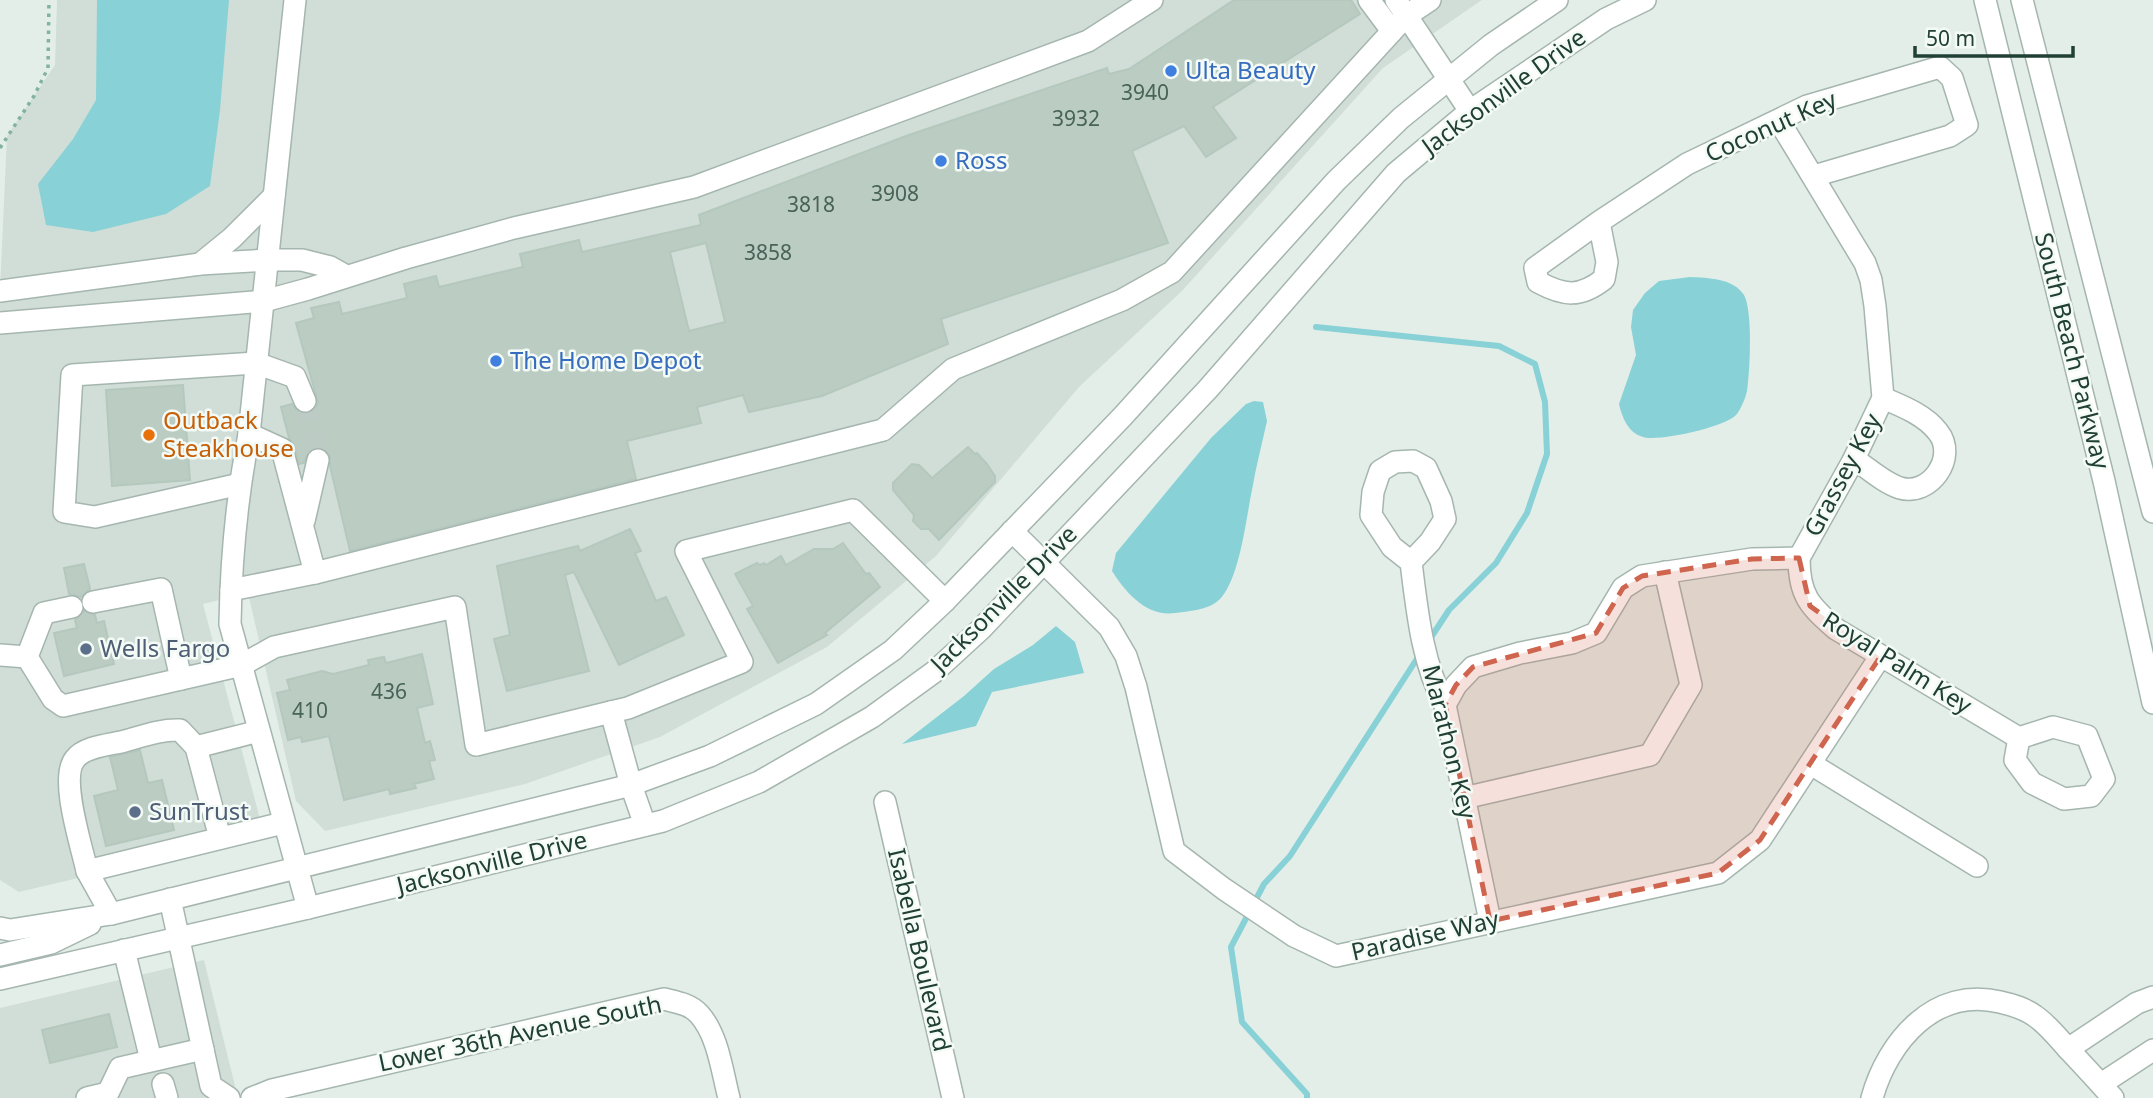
<svg xmlns="http://www.w3.org/2000/svg" width="2153" height="1098" viewBox="0 0 2153 1098" font-family="'Noto Sans',sans-serif">
<style>
.built{fill:#d1ded7}
.water{fill:#88d1d6}
.lines{fill:none;stroke-linecap:round;stroke-linejoin:round}
.stream{stroke:#88d1d6;stroke-width:6}
.building{fill:#bbccc3;stroke:#b5c8be;stroke-width:2;fill-rule:evenodd}
.minor-tunnel{stroke:#bccbc4;stroke-width:21;stroke-dasharray:21 10;stroke-linecap:butt}
.minor-casing{stroke:#a5b6af;stroke-width:24}
.path{stroke:#81b39f;stroke-width:3.5;stroke-dasharray:3.5 5;stroke-linecap:butt}
.minor{stroke:#fff;stroke-width:21}
.marked{fill:#cf654e;fill-opacity:0.2;stroke:#cf654e;stroke-width:5;stroke-dasharray:14 9;stroke-linejoin:round}
.shop-dot{fill:#3f7fe0;stroke:#f4faf6;stroke-width:2.5}
.food-dot{fill:#e8710a;stroke:#f4faf6;stroke-width:2.5}
.service-dot{fill:#5c6f8a;stroke:#f4faf6;stroke-width:2.5}
.labels{text-anchor:middle;stroke-width:5;stroke-linejoin:round;paint-order:stroke}
.number-label{font-size:21px;fill:#486358}
.shop-label{font-size:24px;fill:#366cbe;stroke:#f4faf6;text-anchor:start}
.street-label{font-size:24px;fill:#214035;stroke:#f4faf6}
.food-label{font-size:24px;fill:#c56008;stroke:#f4faf6;text-anchor:start}
.service-label{font-size:24px;fill:#4e5e75;stroke:#f4faf6;text-anchor:start}
</style>
<rect width="100%" height="100%" fill="#e3eee8"/>
<!-- built -->
<g class="built">
<path d="M57,0H1482L1383,68L1182,291L1079,387L936,556L827,647L660,737L525,784L325,831L296,801L248,593L203,604L264,834L19,892L0,880V290L7,136L55,65Z"/>
<path d="M204,960L238,1098H0V1008Z"/>
</g>
<!-- water -->
<g class="water">
<path d="M97,0H229L220,110L210,186L166,214L93,232L46,225L38,184L73,139L96,100Z"/>
<path d="M1690,277C1708,278 1733,278 1744,295C1753,311 1750,372 1747,391C1746,397 1740,411 1736,415C1725,427 1658,442 1643,437C1628,433 1622,417 1619,404L1636,355L1631,327L1633,310L1645,293L1659,281Z"/>
<path d="M1254,401L1263,402L1267,421C1262,444 1256,466 1252,490C1246,519 1240,576 1221,598C1210,610 1190,611 1175,613C1147,617 1126,593 1112,571L1116,553L1211,438L1246,404Z"/>
<path d="M1056,626L1075,642L1084,673L992,692L976,726L902,744L964,696L994,669L1033,645Z"/>
</g>
<g class="lines">
<!-- stream -->
<g class="stream">
<path d="M1316,327L1499,346L1535,364L1545,402L1547,454L1527,513L1496,563L1449,610L1428,642"/>
<path d="M1307,1098V1094L1242,1022L1231,947L1264,884L1290,856L1420,654"/>
</g>
</g>
<!-- building -->
<g class="building">
<path d="M1234,0H1351L1360,14L1213,107L1236,138L1206,157L1184,126L1132,151L1168,243L941,319L948,344L822,396L749,412L743,395L697,407L701,423L627,441L636,479L350,551L330,466V456L322,447H315L308,452L304,463L299,464L294,445L289,438L281,407L292,404L297,411L304,414L311,413L318,403L296,323L314,318L311,308L339,302L342,314L407,298L404,284L436,276L439,287L523,267L520,254L579,240L582,252L701,225L699,215L906,136L1107,68L1109,74L1129,69ZM706,243L725,322L689,331L670,252Z"/>
<path d="M183,385L190,480L112,486L106,390Z"/>
<path d="M968,447L975,454L977,453L987,464L995,476V482L939,540L929,529H921L913,521L914,515L893,490V483L912,464L919,465L932,478Z"/>
<path d="M630,529L641,551L635,553L656,601L666,597L684,635L619,665L574,572L565,575L589,671L507,691L494,639L510,635L497,566L578,546L580,551Z"/>
<path d="M843,543L866,574L869,573L880,587L825,633L827,635L778,663L747,609L753,606L735,574L757,563L760,565L764,563L766,565L781,556L786,565L814,549H833Z"/>
<path d="M84,564L90,589L81,597L69,594L64,568Z"/>
<path d="M84,611L95,615L97,623L104,621L114,664L64,676L54,633L77,628L75,620Z"/>
<path d="M422,654L433,704L417,708L425,743L430,741L435,760L429,761L434,779L414,784L416,788L390,794L389,789L344,800L329,736L302,742L301,737L288,740L277,693L290,690L287,680L322,671L333,674L369,665L368,660L384,657L386,663Z"/>
<path d="M140,750L148,783L162,780L174,830L106,846L94,796L118,790L110,757Z"/>
<path d="M109,1014L117,1047L50,1063L42,1030Z"/>
</g>
<g class="lines">
<!-- minor-tunnel -->
<path class="minor-tunnel" d="M305,401L318,460"/>
<defs>
<g id="minor">
<path d="M295,0L249,434C237,496 231,560 230,624L308,908"/>
<path d="M1369,0L1392,31"/>
<path d="M1396,0L1470,111"/>
<path d="M1985,0L2104,481L2153,703"/>
<path d="M2022,0L2153,512"/>
<path d="M1779,121L1865,263L1871,280L1875,306L1883,398L1854,459L1799,558C1799,596 1810,606 1836,629L2019,738"/>
<path d="M1599,222L1607,262L1604,279C1580,298 1564,296 1538,282L1535,268L1599,222L1687,164L1807,106L1940,67L1952,78L1967,125L1950,136L1814,176"/>
<path d="M200,264L232,238L274,196"/>
<path d="M0,291L200,264L269,260H302L330,267L346,276"/>
<path d="M0,323L264,301L308,289L406,258L514,228L694,187L1088,41L1152,0"/>
<path d="M249,434L282,449L315,573"/>
<path d="M1854,459C1868,468 1884,483 1900,488C1930,497 1958,457 1938,432C1925,415 1902,406 1883,398"/>
<path d="M240,484L95,517L64,512L72,375L256,363L295,377L305,401"/>
<path d="M304,521L318,460"/>
<path d="M1012,531L1109,627L1126,656L1136,687L1174,851L1224,889L1294,936L1336,956L1718,873L1760,840L1880,657"/>
<path d="M1411,562L1392,547L1371,515L1373,492L1380,471L1395,462L1413,461L1426,468L1441,501L1445,519L1430,542L1411,562C1417,610 1422,663 1445,705L1490,921"/>
<path d="M231,590L315,573L883,430L953,369L1122,300L1172,272L1406,16L1430,0"/>
<path d="M72,607L44,613L27,657L53,699L63,706L181,679L161,589L93,602"/>
<path d="M0,655L27,657"/>
<path d="M181,679L242,665L274,647L455,607L476,745L611,712L628,708L742,662L686,551L853,510L945,601"/>
<path d="M1445,705L1456,685L1473,667L1520,653L1572,643L1596,633L1623,588L1642,576L1752,559L1799,558"/>
<path d="M611,712L631,785L645,825"/>
<path d="M2053,727L2087,736L2104,779L2091,796L2064,799L2032,783L2015,760L2019,738Z"/>
<path d="M1811,764L1977,866"/>
<path d="M1464,798L1650,755L1691,685L1665,572"/>
<path d="M885,802L953,1098"/>
<path d="M220,838L196,747L259,731"/>
<path d="M87,871C82,847 59,778 75,759C84,747 107,745 121,742C140,737 160,729 180,730L196,747"/>
<path d="M170,899L211,1086L229,1098"/>
<path d="M111,914L87,871L283,823"/>
<path d="M0,928L10,930L111,914L631,785L710,756L816,704L893,650L945,601L1123,416L1336,181L1401,118L1491,45L1557,0"/>
<path d="M124,950L151,1060"/>
<path d="M0,955L51,943L90,924"/>
<path d="M0,979L308,908L663,821L759,782L872,717L934,672L981,629L1208,389L1396,173L1470,111L1606,19L1645,0"/>
<path d="M2068,1049L2137,1003L2153,997"/>
<path d="M163,1084L167,1098"/>
<path d="M2101,1084L2153,1050"/>
<path d="M87,1098L108,1093L120,1068L203,1049"/>
<path d="M252,1098L272,1090L664,999C676,1002 690,1004 699,1014C718,1035 722,1071 729,1098"/>
<path d="M1872,1098C1888,1041 1935,986 2000,1002C2013,1005 2024,1008 2035,1016C2048,1025 2058,1038 2069,1050C2084,1066 2099,1082 2113,1098"/>
</g>
</defs>
<!-- minor casing -->
<use href="#minor" class="minor-casing"/>
<!-- path -->
<path class="path" d="M0,148L34,96L48,68L49,0"/>
<!-- minor -->
<use href="#minor" class="minor"/>
</g>
<!-- marked area -->
<path class="marked" d="M1799,558L1810,606L1880,657L1760,840L1718,873L1490,921L1445,705L1456,685L1473,667L1596,633L1623,588L1642,576L1752,559Z"/>
<!-- markers -->
<g class="shop-dot">
<circle cx="1171" cy="71" r="7"/>
<circle cx="941" cy="161" r="7"/>
<circle cx="496" cy="361" r="7"/>
</g>
<circle class="food-dot" cx="149" cy="435" r="7"/>
<g class="service-dot">
<circle cx="86" cy="649" r="7"/>
<circle cx="135" cy="812" r="7"/>
</g>
<g class="labels">
<!-- number labels -->
<g class="number-label">
<text x="1145" y="100">3940</text>
<text x="1076" y="126">3932</text>
<text x="895" y="201">3908</text>
<text x="811" y="212">3818</text>
<text x="768" y="260">3858</text>
<text x="389" y="699">436</text>
<text x="310" y="718">410</text>
</g>
<!-- shop labels -->
<g class="shop-label">
<text x="1185" y="79">Ulta Beauty</text>
<text x="955" y="169">Ross</text>
<text x="510" y="369">The Home Depot</text>
</g>
<!-- street labels -->
<g class="street-label">
<text transform="translate(1504 92) rotate(-36)" y="8">Jacksonville Drive</text>
<text transform="translate(1771 127) rotate(-24)" y="8">Coconut Key</text>
<text transform="translate(2072 351) rotate(76)" y="8">South Beach Parkway</text>
<text transform="translate(1843 475) rotate(-62)" y="8">Grassey Key</text>
<text transform="translate(1004 599) rotate(-45)" y="8">Jacksonville Drive</text>
<text transform="translate(1897 663) rotate(32)" y="8">Royal Palm Key</text>
<text transform="translate(1449 742) rotate(76)" y="8">Marathon Key</text>
<text transform="translate(492 863) rotate(-14)" y="8">Jacksonville Drive</text>
<text transform="translate(1425 936) rotate(-13)" y="8">Paradise Way</text>
<text transform="translate(919 950) rotate(77)" y="8">Isabella Boulevard</text>
<text transform="translate(520 1034) rotate(-12)" y="8">Lower 36th Avenue South</text>
</g>
<!-- food labels -->
<g class="food-label">
<text x="163" y="429">Outback<tspan x="163" dy="28">Steakhouse</tspan></text>
</g>
<!-- service labels -->
<g class="service-label">
<text x="100" y="657">Wells Fargo</text>
<text x="149" y="820">SunTrust</text>
</g>
</g>
<!-- scale -->
<path d="M1915 46v10h158v-10" fill="none" stroke="#214035" stroke-width="3.5"/>
<text x="1926" y="46" font-size="21" fill="#214035" stroke="#f4faf6" stroke-width="5" paint-order="stroke">50 m</text>
</svg>
